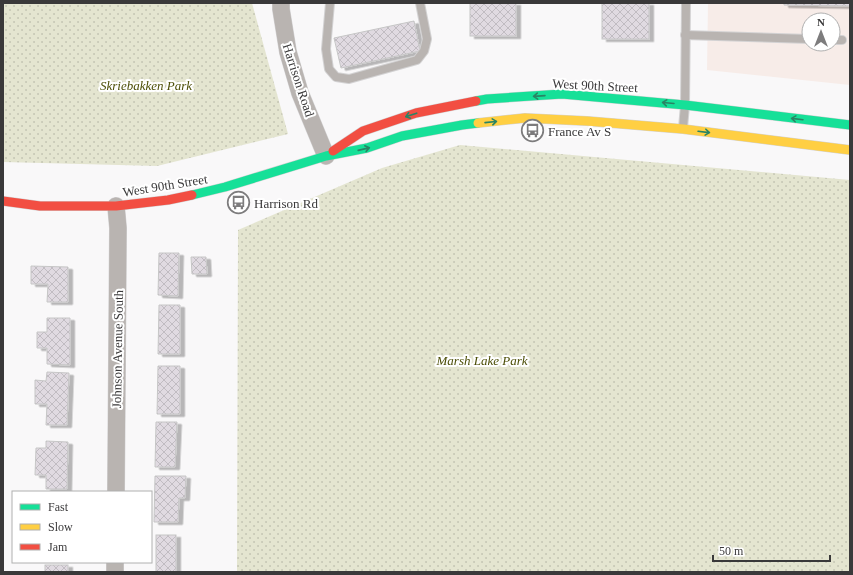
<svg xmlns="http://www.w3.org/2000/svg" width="853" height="575" viewBox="0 0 853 575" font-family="Georgia,serif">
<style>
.commercial{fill:#f7ece8;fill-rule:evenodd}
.park{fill:url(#park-dots)}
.building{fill:url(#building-cross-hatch);stroke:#c6c6c6;filter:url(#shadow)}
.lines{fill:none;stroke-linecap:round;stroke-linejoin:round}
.lane-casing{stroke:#d3d2d3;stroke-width:10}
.street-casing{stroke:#d3d2d3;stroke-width:18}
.fast-casing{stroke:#d3d2d3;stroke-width:10}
.slow-casing{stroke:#d3d2d3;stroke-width:10}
.jam-casing{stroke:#d3d2d3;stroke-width:10}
.lane{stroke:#b9b4b1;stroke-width:8}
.street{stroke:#b9b4b1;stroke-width:17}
.fast{stroke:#16e098;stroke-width:9}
.slow{stroke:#ffcf43;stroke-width:9}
.jam{stroke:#f24e42;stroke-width:9}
.oneway{stroke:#2a8464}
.labels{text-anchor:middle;stroke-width:4;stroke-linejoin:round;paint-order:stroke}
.street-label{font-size:13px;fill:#3a393a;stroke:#fff}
.park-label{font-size:13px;font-style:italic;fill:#4c4e06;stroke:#fff}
.poi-label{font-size:13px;fill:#3a393a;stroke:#fff;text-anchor:start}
</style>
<defs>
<pattern id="park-dots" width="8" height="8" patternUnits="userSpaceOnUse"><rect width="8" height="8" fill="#e4e5d0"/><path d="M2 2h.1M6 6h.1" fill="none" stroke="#c4c5b3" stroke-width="1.8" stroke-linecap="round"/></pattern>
<pattern id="building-cross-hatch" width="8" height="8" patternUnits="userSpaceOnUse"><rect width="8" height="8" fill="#e0dae1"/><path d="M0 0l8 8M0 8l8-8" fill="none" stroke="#c1bcc2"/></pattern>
<filter id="shadow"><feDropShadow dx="4.5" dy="2.5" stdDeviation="0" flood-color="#0004"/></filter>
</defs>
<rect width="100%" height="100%" fill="#f9f8f9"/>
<!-- commercial -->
<path class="commercial" d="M708,3H850V85L707,70ZM809,20H833V44H809Z"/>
<!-- park -->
<g class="park">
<path d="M3,3H252L288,134L157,166L3,162Z"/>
<path d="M460,145L850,180V572H237L238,230L382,168Z"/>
</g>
<!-- building -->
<g class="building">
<rect x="470" y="3" width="46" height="33"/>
<rect x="602" y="3" width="47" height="36"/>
<path d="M784,3H850V6L784,5Z"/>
<path d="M414,21L420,51L341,68L334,38Z"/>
<path d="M159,253H179L178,296L158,295Z"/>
<path d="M191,257H206L207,274H192Z"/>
<path d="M31,266L68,267V302H47L48,284H31Z"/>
<path d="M159,305H180V354H158Z"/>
<path d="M47,318H70V365L47,364V348H37V332H47Z"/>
<path d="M158,366H180V414H157Z"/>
<path d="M47,372L69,373L67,425H46L47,404H35V380L46,381Z"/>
<path d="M156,422H177L175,467H155Z"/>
<path d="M46,441L68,442L67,489H46V475H35L36,448H46Z"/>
<path d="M155,476H186L185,498H179L178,522H154Z"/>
<rect x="156" y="535" width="20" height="37"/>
<rect x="45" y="565" width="23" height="7"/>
</g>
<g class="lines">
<defs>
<g id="lane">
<path d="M330,3L326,49L329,69L336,77L349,79L417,60L424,51L427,39L420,3"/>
<path d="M685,35L809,39"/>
<path d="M833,40H842"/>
<path d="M683,128L685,105L686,3"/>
</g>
<g id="street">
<path d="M281,3V9L288,52L300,93L326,156"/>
<path d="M116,492L118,228L116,206"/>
<path d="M115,572V562"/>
</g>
<g id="fast">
<path d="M476,101L487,99L562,94L685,105L850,125"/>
<path d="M192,195L225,187L326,156L367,148L402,136L462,125L478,123"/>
</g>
<path id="slow" d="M478,123L525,118L587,121L683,129L850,150"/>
<g id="jam">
<path d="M333,151L363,131L416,113L476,101"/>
<path d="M3,201L40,206H116L168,200L192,195"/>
</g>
</defs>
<!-- lane casing -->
<use href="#lane" class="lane-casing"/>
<!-- street casing -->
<use href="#street" class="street-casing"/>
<!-- fast casing -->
<use href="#fast" class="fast-casing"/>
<!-- slow casing -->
<use href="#slow" class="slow-casing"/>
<!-- jam casing -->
<use href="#jam" class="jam-casing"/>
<!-- lane -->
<use href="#lane" class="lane"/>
<!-- street -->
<use href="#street" class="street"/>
<!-- fast -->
<use href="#fast" class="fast"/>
<!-- slow -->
<use href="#slow" class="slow"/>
<!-- jam -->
<use href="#jam" class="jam"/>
</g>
<!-- one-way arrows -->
<defs><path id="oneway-shaft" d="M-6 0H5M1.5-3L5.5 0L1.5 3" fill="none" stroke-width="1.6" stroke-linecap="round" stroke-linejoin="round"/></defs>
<g class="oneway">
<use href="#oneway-shaft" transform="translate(539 96) rotate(176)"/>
<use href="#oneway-shaft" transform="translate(668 103) rotate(-175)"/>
<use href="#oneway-shaft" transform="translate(411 115) rotate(162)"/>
<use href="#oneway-shaft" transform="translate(797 119) rotate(-173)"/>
<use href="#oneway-shaft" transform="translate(491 122) rotate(-6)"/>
<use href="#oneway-shaft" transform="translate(704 132) rotate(7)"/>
<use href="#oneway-shaft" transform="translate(364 149) rotate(-13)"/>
</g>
<!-- icons -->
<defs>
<symbol id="bus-ring" viewBox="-11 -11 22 22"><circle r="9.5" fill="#fff" stroke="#7d7c7d" stroke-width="1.5"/><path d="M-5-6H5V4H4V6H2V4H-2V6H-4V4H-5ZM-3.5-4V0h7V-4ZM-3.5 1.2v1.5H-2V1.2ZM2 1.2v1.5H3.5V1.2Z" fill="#7d7c7d"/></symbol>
</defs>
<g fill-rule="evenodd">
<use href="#bus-ring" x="520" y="118" width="25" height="25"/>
<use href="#bus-ring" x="226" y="190" width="25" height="25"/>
</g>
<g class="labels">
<!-- street labels -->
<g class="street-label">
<text transform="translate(299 80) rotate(72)" y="5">Harrison Road</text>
<text transform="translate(595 85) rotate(3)" y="5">West 90th Street</text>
<text transform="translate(165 185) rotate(-9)" y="5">West 90th Street</text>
<text transform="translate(117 349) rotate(-89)" y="5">Johnson Avenue South</text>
</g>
<!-- park labels -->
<g class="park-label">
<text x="146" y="90">Skriebakken Park</text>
<text x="482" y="365">Marsh Lake Park</text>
</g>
<!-- poi labels -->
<g class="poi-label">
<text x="548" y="136">France Av S</text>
<text x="254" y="208">Harrison Rd</text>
</g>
</g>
<!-- border -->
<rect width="853" height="575" fill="none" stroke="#3a393a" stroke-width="8"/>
<!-- legend -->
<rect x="12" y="491" width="140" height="72" fill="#ffffff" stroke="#b0b0b0"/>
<rect x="20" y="504" width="20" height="6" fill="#16e098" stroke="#b0b0b0"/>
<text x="48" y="511" font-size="12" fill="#3a393a">Fast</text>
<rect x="20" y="524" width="20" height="6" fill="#ffcf43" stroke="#b0b0b0"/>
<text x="48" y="531" font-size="12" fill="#3a393a">Slow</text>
<rect x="20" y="544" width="20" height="6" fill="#f24e42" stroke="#b0b0b0"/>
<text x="48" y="551" font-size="12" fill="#3a393a">Jam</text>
<!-- north arrow -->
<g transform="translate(821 32)"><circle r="19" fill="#ffffff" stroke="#b0b0b0"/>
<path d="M0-3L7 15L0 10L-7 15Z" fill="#7d7c7d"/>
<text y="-6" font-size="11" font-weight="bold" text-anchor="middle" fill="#3a393a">N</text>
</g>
<!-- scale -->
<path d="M713 555v6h117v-6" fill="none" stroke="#3a393a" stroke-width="2"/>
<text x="719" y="555" font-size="12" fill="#3a393a" stroke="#ffffff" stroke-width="3" paint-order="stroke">50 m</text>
</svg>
